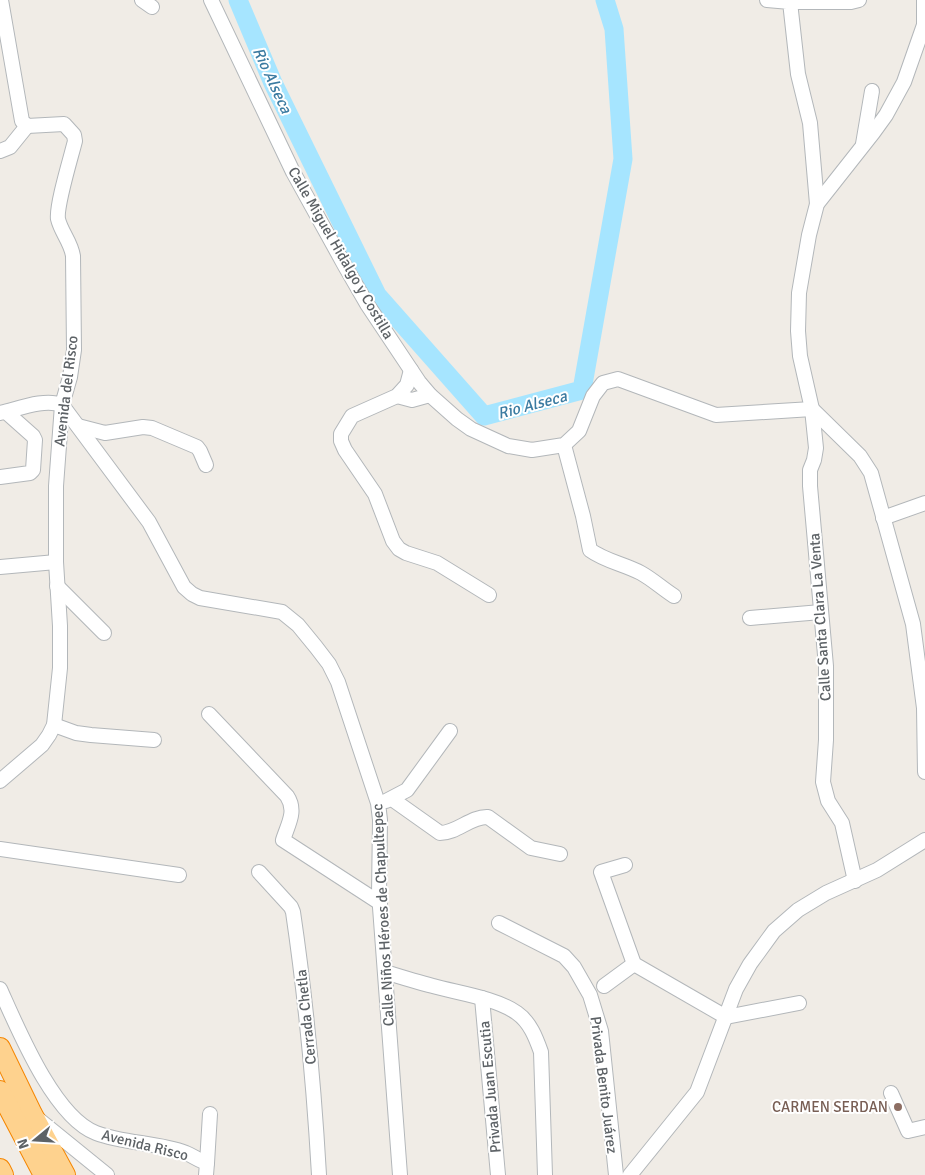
<svg xmlns="http://www.w3.org/2000/svg" width="925" height="1175" viewBox="0 0 925 1175" font-family="Signika,sans-serif">
<style>
.lines{fill:none;stroke-linecap:round;stroke-linejoin:round}
.river{stroke:#a6e5ff;stroke-width:19}
.minor-casing{stroke:#b3b7ba;stroke-width:16}
.highway-casing{stroke:#f58600;stroke-width:22}
.minor{stroke:#fff;stroke-width:14}
.highway{stroke:#fed28e;stroke-width:20}
.education-dot{fill:#8d6e63;stroke:#fff;stroke-width:2}
.labels{text-anchor:middle;stroke-width:4;stroke-linejoin:round;paint-order:stroke}
.street-label{font-size:15px;fill:#5d6266;stroke:#fff}
.education-label{font-size:15px;fill:#785e54;stroke:#fff;text-anchor:end}
.water-label{font-size:16px;font-style:italic;fill:#3b7ba1;stroke:#fff}
</style>
<rect width="100%" height="100%" fill="#f0ece6"/>
<g class="lines">
<!-- river -->
<path class="river" d="M238,0L273,83L377,295L484,416L582,390L623,159L614,29L605,0"/>
<defs>
<g id="minor">
<path d="M142,0L152,7"/>
<path d="M211,0L293,172L345,266L367,304L419,382L430,395L457,419L471,429L508,446L532,450L564,445L579,431L593,396L603,383L618,379L716,415L812,409L860,456L871,473L913,624L924,708L925,772"/>
<path d="M767,0L790,2L798,74L810,123L817,204"/>
<path d="M790,2H851L859,0"/>
<path d="M924,25V0"/>
<path d="M863,144L872,91"/>
<path d="M0,151L10,147L27,126"/>
<path d="M411,370L407,385L397,396L352,416L341,434V441L345,450L375,494L393,541L399,549L406,553L437,563L489,595"/>
<path d="M397,396L412,400L430,395"/>
<path d="M0,413C18,409 44,398 62,405L149,522L184,587L192,594L200,598L282,612L298,625L316,647L329,664L338,682L378,803L380,820L379,894L400,1175"/>
<path d="M78,426L105,433L143,427L152,428L197,447L200,451L206,465"/>
<path d="M564,445L583,516L590,550C605,561 624,564 641,573C652,579 663,589 674,596"/>
<path d="M0,477L30,473L33,470L35,440L33,436L6,412"/>
<path d="M883,518L925,503"/>
<path d="M0,567L56,562"/>
<path d="M57,586L104,633"/>
<path d="M750,618L821,612"/>
<path d="M209,714L287,796C297,811 288,824 283,840L380,903"/>
<path d="M54,725L76,733L91,735L154,740"/>
<path d="M0,781L42,745L49,735L54,725L60,668V626L56,562V486L62,405L70,377L74,350L73,256C71,242 61,232 58,219C56,206 71,157 75,141L74,135L64,124L27,126L22,121L1,0"/>
<path d="M392,799L440,833C457,833 471,816 488,817L531,848L560,854"/>
<path d="M386,801L407,790L450,731"/>
<path d="M0,849L179,875"/>
<path d="M625,865L601,872L634,964L726,1017L799,1003"/>
<path d="M259,872L291,907L293,912C306,1000 314,1087 319,1175"/>
<path d="M855,881L842,823L828,801L823,782L826,740V666L810,486V470L814,460L816,448L812,409L800,356L798,331L799,293L809,235L817,204L873,133L886,115L904,82L925,22"/>
<path d="M499,923L564,956L574,967L590,995L601,1031L616,1175"/>
<path d="M385,972C401,977 417,982 433,986C458,993 496,998 517,1013C530,1022 536,1038 541,1052L545,1175"/>
<path d="M604,986L634,964"/>
<path d="M0,989C18,1029 54,1117 96,1133C125,1144 157,1142 186,1153C193,1156 200,1161 207,1163L206,1175"/>
<path d="M482,998L498,1175"/>
<path d="M891,1093L908,1131L925,1127"/>
<path d="M38,1119L107,1175"/>
<path d="M207,1163L210,1114"/>
<path d="M630,1175L697,1092L736,989L750,964L774,931L798,910L826,893L877,870L925,840"/>
</g>
<g id="highway">
<path d="M0,1048L32,1114L65,1175"/>
<path d="M0,1091L44,1175"/>
<path d="M0,1169L3,1175"/>
</g>
</defs>
<!-- minor casing -->
<use href="#minor" class="minor-casing"/>
<!-- highway casing -->
<use href="#highway" class="highway-casing"/>
<!-- minor -->
<use href="#minor" class="minor"/>
<!-- highway -->
<use href="#highway" class="highway"/>
</g>
<!-- markers -->
<circle class="education-dot" cx="898" cy="1107" r="5"/>
<g class="labels">
<!-- street labels -->
<g class="street-label">
<text transform="translate(341 253) rotate(60)" y="5">Calle Miguel Hidalgo y Costilla</text>
<text transform="translate(66 391) rotate(-83)" y="5">Avenida del Risco</text>
<text transform="translate(820 617) rotate(-94)" y="5">Calle Santa Clara La Venta</text>
<text transform="translate(383 915) rotate(-93)" y="5">Calle Niños Héroes de Chapultepec</text>
<text transform="translate(306 1017) rotate(-96)" y="5">Cerrada Chetla</text>
<text transform="translate(604 1085) rotate(83)" y="5">Privada Benito Juárez</text>
<text transform="translate(490 1087) rotate(-95)" y="5">Privada Juan Escutia</text>
<text transform="translate(145 1145) rotate(14)" y="5">Avenida Risco</text>
</g>
<!-- education labels -->
<g class="education-label">
<text x="888" y="1112">CARMEN SERDAN</text>
</g>
<!-- water labels -->
<g class="water-label">
<text transform="translate(273 80) rotate(65)" y="6">Rio Alseca</text>
<text transform="translate(532 404) rotate(-15)" y="6">Rio Alseca</text>
</g>
</g>
<!-- north arrow -->
<g transform="translate(35 1140) rotate(252)" stroke="#ffffff" stroke-width="4" paint-order="stroke">
<path d="M0-4L9 19L0 12L-9 19Z" fill="#5d6266"/>
<text y="-8" font-size="14" font-weight="bold" text-anchor="middle" fill="#5d6266">N</text>
</g>
</svg>
